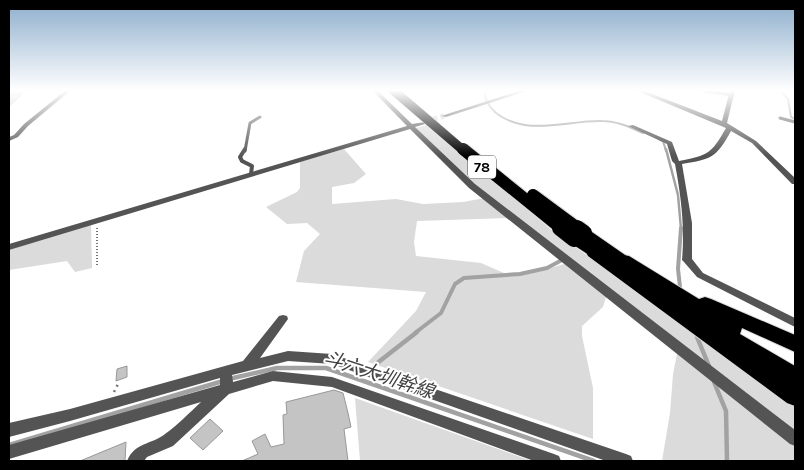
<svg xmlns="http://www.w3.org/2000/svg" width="804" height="470" viewBox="0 0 804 470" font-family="Karla,'Noto Sans TC',sans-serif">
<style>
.green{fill:#dbdbdb}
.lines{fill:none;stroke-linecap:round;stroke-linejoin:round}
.stream-far3{stroke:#a2a2a2;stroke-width:2}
.stream-far2{stroke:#a2a2a2;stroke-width:2.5}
.stream-far1{stroke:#a2a2a2;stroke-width:4}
.stream{stroke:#a2a2a2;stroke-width:4.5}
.building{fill:#c4c4c4;stroke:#989898}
.minor-tunnel{stroke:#d9d9d9;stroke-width:5.5;stroke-dasharray:5.5 3;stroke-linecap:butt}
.trunk-casing{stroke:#dbdbdb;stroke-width:2}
.motorway-casing{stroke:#dbdbdb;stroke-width:2}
.path-far1{stroke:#767676;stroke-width:2;stroke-dasharray:1 2;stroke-linecap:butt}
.path{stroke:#767676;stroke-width:2.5;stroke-dasharray:2 4;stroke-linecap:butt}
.service-far1{stroke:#545454;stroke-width:3}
.service{stroke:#545454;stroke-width:4}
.minor{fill:#545454;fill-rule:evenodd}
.trunk{fill:#000;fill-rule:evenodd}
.motorway{fill:#000;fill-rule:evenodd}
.trunk-bridge-far2-casing{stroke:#dbdbdb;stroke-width:10;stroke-linecap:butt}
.trunk-bridge-far1-casing{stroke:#dbdbdb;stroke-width:14;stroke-linecap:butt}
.trunk-bridge-casing{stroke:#dbdbdb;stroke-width:18;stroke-linecap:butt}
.trunk-bridge-far2{stroke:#000;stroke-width:9}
.trunk-bridge-far1{stroke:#000;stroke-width:12}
.trunk-bridge{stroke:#000;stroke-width:16}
.labels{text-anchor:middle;stroke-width:4;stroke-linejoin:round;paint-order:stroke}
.shield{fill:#fff;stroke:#4c4c4c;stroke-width:1}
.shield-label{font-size:14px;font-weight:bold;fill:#000}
.near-water-label{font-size:19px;font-style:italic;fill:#434343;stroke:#fff}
</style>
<rect width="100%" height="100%" fill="#fff"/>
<!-- green -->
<g class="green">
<path d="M427,125L555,233L665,310L795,405V432L478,187L416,128Z"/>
<path d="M344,149L366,174L354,183L332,187V204L396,199L423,204L463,202L485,198L508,218L417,221L414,242L416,256L481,263L504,273L538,272L564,264L607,294L603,307L582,326V336L593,388V439L368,362L416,311L426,292L296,282L304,251L320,234L307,223L287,224L266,207L297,192L300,188V162Z"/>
<path d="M91,224L92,268L75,272L67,261L9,270V249Z"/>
<path d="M678,349L795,445V461H662L670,413L673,374Z"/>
<path d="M355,398L532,461H360Z"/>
</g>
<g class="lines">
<!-- stream-far3 -->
<g class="stream-far3">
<path d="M484,90C485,100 488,106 496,113C527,137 567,120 602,121C617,121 630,127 643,133"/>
<path d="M780,90L788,99L791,117L795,119"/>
<path d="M660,140L663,141L666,151"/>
</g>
<!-- stream-far2 -->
<path class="stream-far2" d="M666,149L678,195L681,229"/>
<!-- stream-far1 -->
<g class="stream-far1">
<path d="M680,287L678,269L681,228"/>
<path d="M415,333L441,313L455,284L464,278L520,274L547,268L562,260"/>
</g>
<!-- stream -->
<g class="stream">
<path d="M697,337L709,366"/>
<path d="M376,364L417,332"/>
<path d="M229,379L277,368H326L594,461"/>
<path d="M714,382L726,411L727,461"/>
<path d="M9,445L223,381"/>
</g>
</g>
<!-- building -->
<g class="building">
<path d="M13,90H27L9,106V94Z"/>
<path d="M127,366V377L116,381L117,369Z"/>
<path d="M334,390L343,393L348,413L351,427L344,429L348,461H242L258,454L252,441L265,434L271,447L284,444L283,415L287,414L286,402Z"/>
<path d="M210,419L223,431L203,450L190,438Z"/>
<path d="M126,442L125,461H80Z"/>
</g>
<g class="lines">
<!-- minor-tunnel -->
<path class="minor-tunnel" d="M424,122L444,116"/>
<defs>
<path id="trunk" d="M584,229L589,230L628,257L630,260L628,263H618L601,251L599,255H589L569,242L567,239L569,236L574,235L582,238L577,233Z"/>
<path id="motorway" d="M594,247L600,248L615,259L617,256L623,255L629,256L699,299L705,297L711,299L795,335V352L742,328L740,334L795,366V406L787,403L588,256L586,252L588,248Z"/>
</defs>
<!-- trunk casing -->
<use href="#trunk" class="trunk-casing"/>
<!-- motorway casing -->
<use href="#motorway" class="motorway-casing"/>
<!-- path-far1 -->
<path class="path-far1" d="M97,228V265"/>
<!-- path -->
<path class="path" d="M114,392L118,384"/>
<!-- service-far1 -->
<g class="service-far1">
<path d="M704,91L733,95"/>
<path d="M780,118L795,122"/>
<path d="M245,151L250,123L260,117"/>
</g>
<!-- service -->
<path class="service" d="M245,149L240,157L242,161L252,166L251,174"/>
<!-- minor -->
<g class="minor">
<path d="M66,90H71L28,126L18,137L9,141V137L14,135L24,124Z"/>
<path d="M372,90H377L412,124L425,122V124L415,127L475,184L795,430V446L790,444L469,188L410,129L9,250V244L407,126Z"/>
<path d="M522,90H530L446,117L441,116Z"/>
<path d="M635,90H642L722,121L730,90H735L727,123L756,141L795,178V184H792L752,143L731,131C716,158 712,159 682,164L692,223V259L703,273L795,318V327L697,277L684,262L682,260C685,227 681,196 675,164L672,161L667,144L628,126L633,125L672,142L679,161C709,155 711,154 726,128Z"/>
<path d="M283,315L287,316L288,319L260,358L288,351L332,354L626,454L631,456L633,461H606L332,364L288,361L232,375L233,382L273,371L332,377L554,454L559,456L561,461H534L332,387L273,381L229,394L173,446L147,457L144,461H127C135,442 151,445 165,434C178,425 189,413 201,402L9,459V445L220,385V378L70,421L9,437V423L70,409L243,361L279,316Z"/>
</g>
<!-- trunk -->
<use href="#trunk" class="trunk"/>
<!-- motorway -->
<use href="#motorway" class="motorway"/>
<defs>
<path id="trunk-bridge-far2" d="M393,90L464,151"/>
<g id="trunk-bridge-far1">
<path d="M463,149L562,229"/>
<path d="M533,195L579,229"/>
</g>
<g id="trunk-bridge">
<path d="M560,228L574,239"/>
<path d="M577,228L584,233"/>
</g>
</defs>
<!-- trunk-bridge-far2 casing -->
<use href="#trunk-bridge-far2" class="trunk-bridge-far2-casing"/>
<!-- trunk-bridge-far1 casing -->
<use href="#trunk-bridge-far1" class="trunk-bridge-far1-casing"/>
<!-- trunk-bridge casing -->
<use href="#trunk-bridge" class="trunk-bridge-casing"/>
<!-- trunk-bridge-far2 -->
<use href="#trunk-bridge-far2" class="trunk-bridge-far2"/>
<!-- trunk-bridge-far1 -->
<use href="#trunk-bridge-far1" class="trunk-bridge-far1"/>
<!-- trunk-bridge -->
<use href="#trunk-bridge" class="trunk-bridge"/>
</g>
<!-- sky -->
<linearGradient id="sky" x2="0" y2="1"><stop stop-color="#8cadcc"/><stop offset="0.58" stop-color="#fff"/><stop offset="1" stop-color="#fff" stop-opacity="0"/></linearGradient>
<rect width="804" height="156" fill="url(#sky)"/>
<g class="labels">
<!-- shield labels -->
<rect class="shield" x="468" y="155.5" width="28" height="23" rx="4"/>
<g class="shield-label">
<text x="482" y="172">78</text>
</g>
<!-- near-water labels -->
<g class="near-water-label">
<text transform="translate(379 374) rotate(18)" y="7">斗六大圳幹線</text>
</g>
</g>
<!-- border -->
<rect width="804" height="470" fill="none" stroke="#000000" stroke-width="20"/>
</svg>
